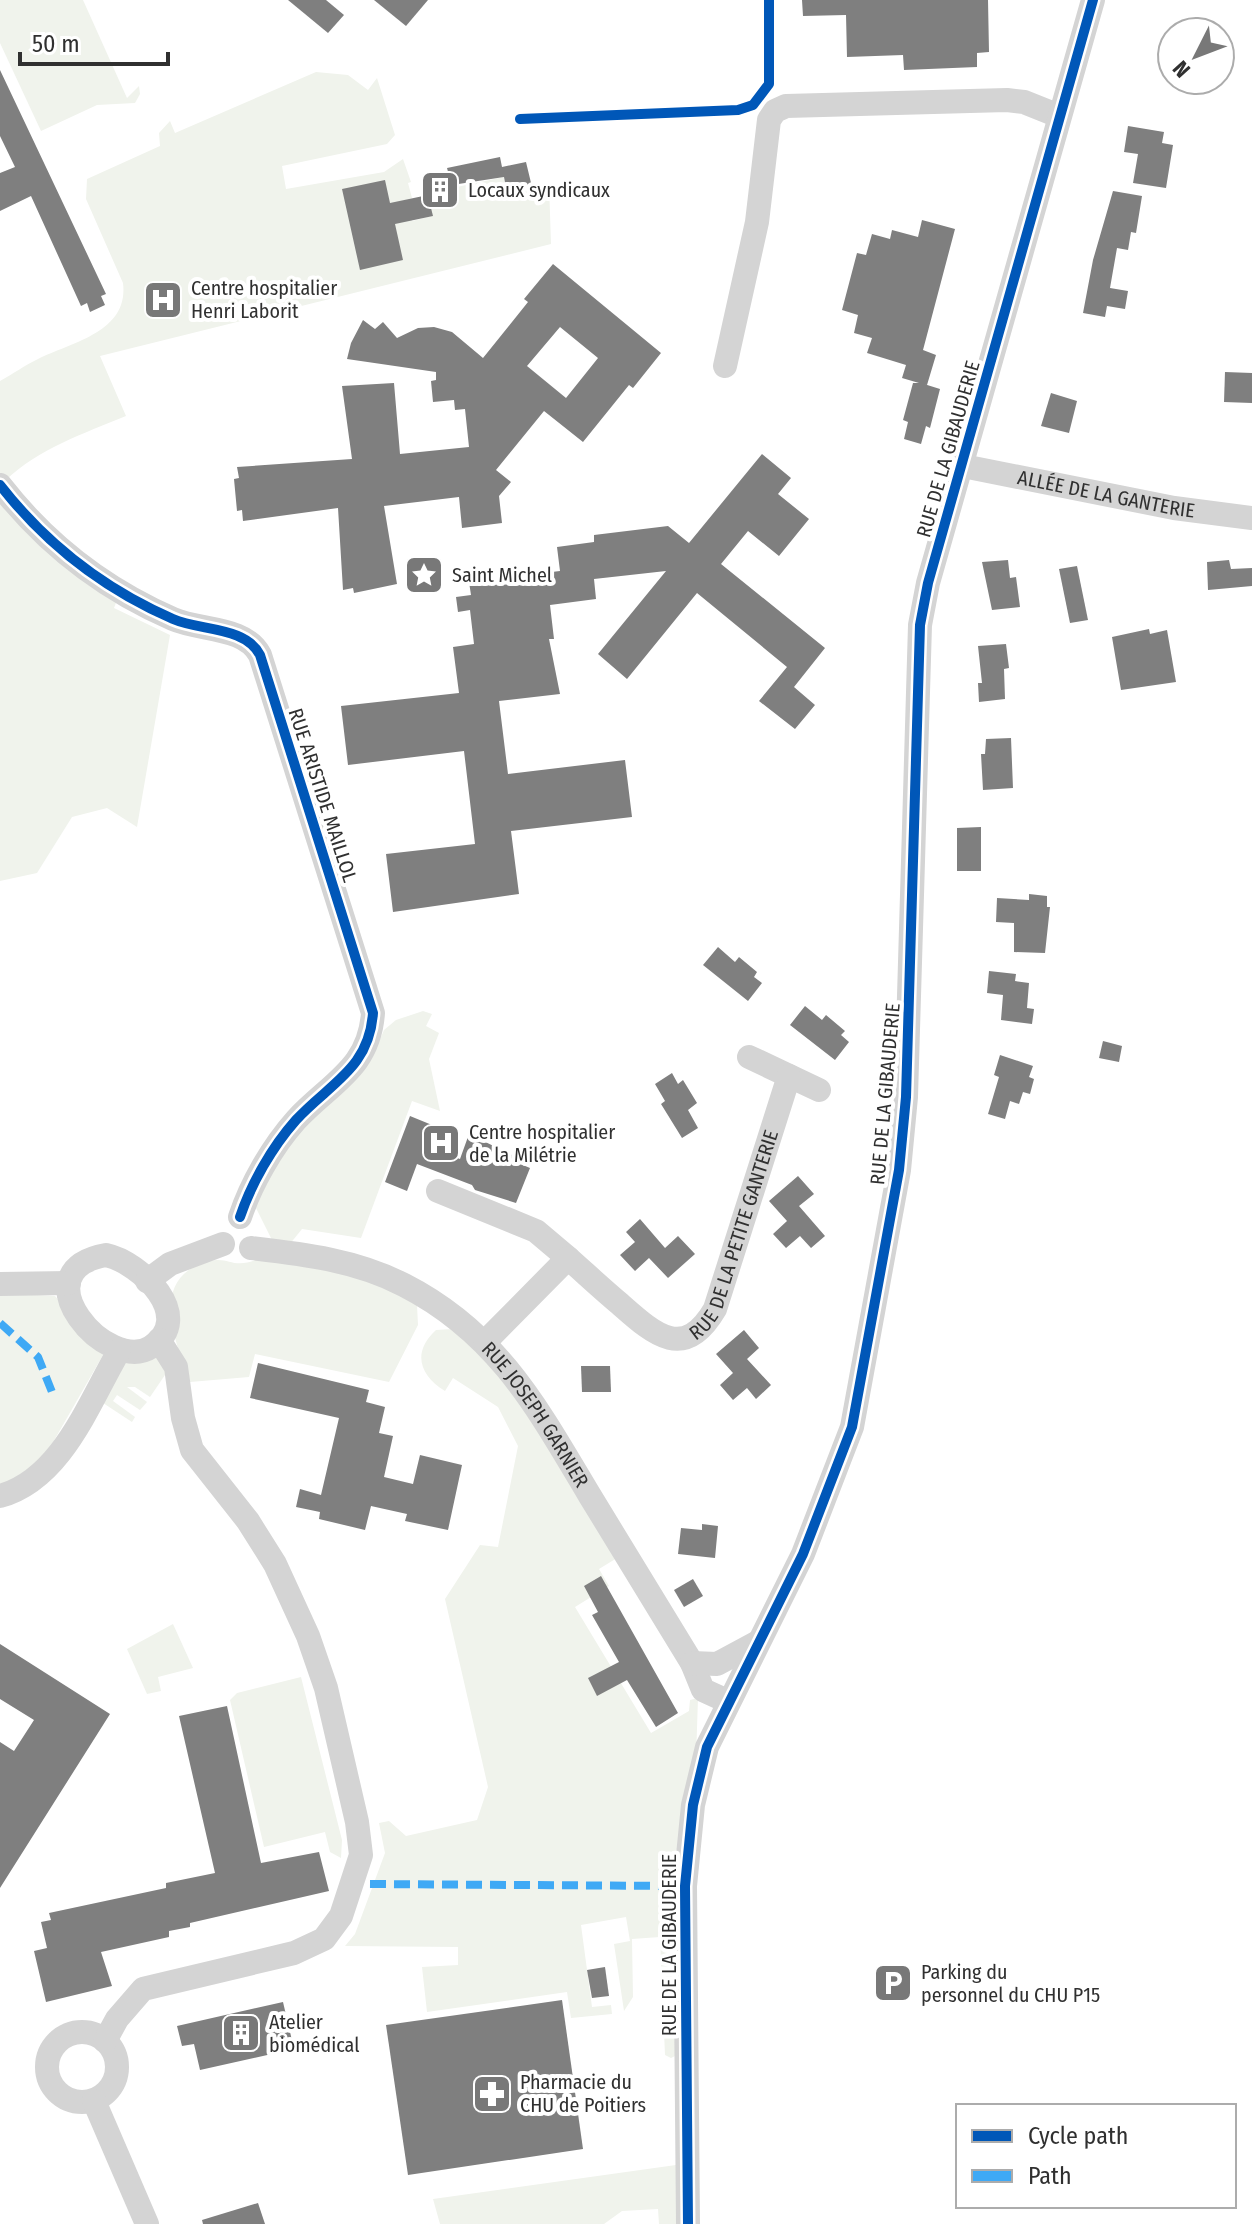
<svg xmlns="http://www.w3.org/2000/svg" width="1252" height="2224" viewBox="0 0 1252 2224" font-family="'Fira Sans Condensed',sans-serif">
<style>
.green{fill:#f0f3ec}
.building{fill:#7f7f7f;fill-rule:evenodd}
.lines{fill:none;stroke-linecap:round;stroke-linejoin:round}
.minor{stroke:#d4d4d4;stroke-width:24}
.quiet{stroke:#3fa9f5;stroke-width:8;stroke-dasharray:16 8;stroke-linecap:butt}
.cycleway-casing{stroke:#fff;stroke-width:15}
.cycleway{stroke:#0057b8;stroke-width:10}
.labels{text-anchor:middle;stroke-width:8;stroke-linejoin:round;paint-order:stroke}
.poi-label{font-size:20px;fill:#303030;stroke:#fff;text-anchor:start}
.street-label{font-size:20px;fill:#303030;stroke:#fff}
</style>
<rect width="100%" height="100%" fill="#fff"/>
<!-- green -->
<g class="green">
<path d="M0,0H83L127,98L139,86L140,94L135,103L97,105L41,131L0,43Z"/>
<path d="M316,72L348,75L368,90L377,78L395,135L387,144L282,166L286,189L384,172L403,159L411,182L408,183L412,198L403,201L412,221L432,216L430,204L454,199L452,188L504,177L507,193L549,183L551,244L100,356L126,416C83,434 39,448 5,481L0,473V381C13,374 25,365 38,359C72,342 129,332 123,283L86,199L87,179L160,146L159,133L170,121L175,133Z"/>
<path d="M0,499L117,600L114,608L170,635L137,827L107,808L72,817L37,873L0,881Z"/>
<path d="M423,1011L432,1014L426,1026L439,1033L429,1059L440,1111L412,1101L361,1238L302,1229L289,1245L272,1240L256,1208L257,1195L293,1138L372,1058L384,1030L396,1020Z"/>
<path d="M258,1259L298,1263L377,1281L417,1305L418,1325L389,1382L255,1354L249,1377L190,1382C174,1339 148,1276 210,1261C229,1256 233,1270 258,1259Z"/>
<path d="M0,1293L55,1296L102,1349L103,1355L44,1458L0,1488Z"/>
<path d="M453,1329L508,1379L617,1558L599,1569L609,1586L575,1607L651,1733L689,1711L690,1700L698,1698L696,1759L676,1853L677,2055L671,2058L665,2055L660,1937L632,1939L633,1997L624,2011L614,1944L630,1941L626,1917L581,1925L592,2007L611,2005L612,2014L571,2018L567,1992L427,2012L422,1967L458,1965V1947L345,1946L355,1934L385,1853L379,1823L389,1821L406,1836L477,1820L488,1787L445,1599L480,1545L498,1547L518,1446L498,1407L453,1378L445,1391C419,1375 412,1352 436,1330Z"/>
<path d="M158,1357L167,1372L150,1397L135,1387H127L147,1402L140,1410L117,1395L113,1401L135,1417L132,1422L100,1401L121,1363Z"/>
<path d="M173,1624L193,1668L158,1677L161,1691L147,1694L127,1649Z"/>
<path d="M301,1677L342,1840L341,1858L330,1852L325,1832L264,1847L230,1700L237,1693Z"/>
<path d="M676,2165V2224H659L658,2209L622,2211L604,2224H440L433,2199Z"/>
</g>
<!-- building -->
<g class="building">
<path d="M288,0H326L344,15L328,33Z"/>
<path d="M374,0H428L406,26Z"/>
<path d="M802,0H988L989,52L977,53V67L904,70L903,55L847,57L846,15L803,16Z"/>
<path d="M0,70L106,294L101,296L105,305L90,312L87,303L81,306L31,196L0,211V173L15,167L0,136Z"/>
<path d="M1128,126L1164,132L1162,143L1173,145L1166,188L1133,183L1138,154L1124,152Z"/>
<path d="M500,157L502,167L526,162L532,187L507,193L504,177L452,185L454,199L430,204L433,216L395,224L403,260L360,270L342,189L385,180L390,203L428,195L429,200L426,184L450,179L447,168Z"/>
<path d="M1113,191L1142,196L1136,233L1131,232L1128,250L1117,248L1110,288L1128,291L1125,309L1107,306L1105,317L1083,313L1093,260Z"/>
<path d="M922,220L955,229L923,350L936,355L927,385L924,384L940,389L930,428L926,426L921,444L904,439L908,422L903,420L913,383H919L902,378L906,365L867,353L872,338L854,333L858,315L842,310L857,253L866,255L872,234L890,239L892,230L918,237Z"/>
<path d="M553,264L661,353L633,388L629,385L583,442L544,411L496,470L511,482L499,496L502,523L462,528L459,497L384,506L397,584L354,593L353,588L343,590L338,508L243,521L242,510L237,511L234,479L239,478L237,467L352,459L342,386L394,383L400,454L469,447L465,409L455,410L454,400L433,402L431,381L436,380V372L347,359L351,343L363,320L375,329L383,322L397,338L418,328L434,327L452,332L483,358L528,302L524,299ZM560,327L598,358L566,398L527,366Z"/>
<path d="M1225,372L1252,373V403L1224,402Z"/>
<path d="M1051,393L1077,401L1069,433L1041,426Z"/>
<path d="M762,454L791,478L778,494L809,519L779,556L748,531L721,564L825,648L794,687L815,705L795,729L759,701L787,667L697,593L627,679L598,654L666,571L594,579L596,599L550,605L554,639H549L560,694L499,701L508,774L625,760L632,817L511,831L519,894L393,912L386,854L475,844L464,751L348,765L341,706L459,693L453,647L474,644L470,610L458,612L456,597L471,595L469,582L560,571L557,547L594,542V535L668,526L689,543Z"/>
<path d="M1008,560L1010,578L1016,577L1020,607L992,610L982,562Z"/>
<path d="M1229,560L1231,569L1252,568V586L1208,590L1207,562Z"/>
<path d="M1077,566L1088,620L1070,623L1059,569Z"/>
<path d="M1149,629L1150,634L1167,630L1176,682L1121,690L1112,637Z"/>
<path d="M1006,644L1009,668L1004,669L1005,699L979,702L978,683H982L978,646Z"/>
<path d="M1011,738L1013,788L983,790L981,754H985L986,739Z"/>
<path d="M981,827V871H957V828Z"/>
<path d="M1029,894L1047,896V907H1050L1045,953L1014,952V923L996,922L997,898L1029,900Z"/>
<path d="M718,947L735,962L739,957L757,972L754,977L762,983L748,1001L703,965Z"/>
<path d="M989,971L1016,974L1015,981L1029,983L1027,1008L1034,1009L1032,1024L1001,1020L1003,995L987,993Z"/>
<path d="M805,1006L822,1020L826,1015L845,1031L841,1035L849,1042L835,1060L790,1025Z"/>
<path d="M1103,1041L1122,1046L1119,1062L1099,1058Z"/>
<path d="M1000,1055L1033,1066L1029,1077L1034,1079L1030,1094L1023,1092L1019,1104L1010,1101L1005,1119L988,1114L999,1077L994,1075Z"/>
<path d="M672,1073L678,1084L683,1080L697,1103L688,1110L698,1128L682,1138L661,1104L665,1101L655,1084Z"/>
<path d="M410,1116L432,1125L424,1146L460,1159L469,1134L520,1159L518,1163L530,1168L516,1203L475,1190L472,1185L417,1164L407,1191L385,1182Z"/>
<path d="M798,1176L814,1194L799,1206L825,1236L811,1248L800,1236L786,1248L773,1234L787,1221L769,1201Z"/>
<path d="M640,1219L665,1248L678,1236L695,1254L668,1278L649,1258L635,1271L620,1255L635,1242L626,1232Z"/>
<path d="M744,1330L759,1348L747,1359L771,1385L756,1399L747,1388L733,1400L720,1385L733,1373L716,1354Z"/>
<path d="M258,1363L369,1390L366,1402L385,1407L379,1433L393,1436L384,1477L413,1484L420,1455L462,1465L448,1530L405,1521L407,1514L371,1506L365,1530L319,1519L320,1512L296,1507L300,1489L321,1495L339,1418L250,1398Z"/>
<path d="M581,1366H610L611,1392H582Z"/>
<path d="M702,1524L718,1526L715,1558L678,1554L681,1528L702,1530Z"/>
<path d="M601,1576L678,1713L656,1727L627,1680L597,1696L588,1678L619,1662L592,1615L598,1612L584,1586Z"/>
<path d="M693,1579L703,1596L684,1607L674,1590Z"/>
<path d="M0,1644L110,1714L0,1888V1742L14,1751L34,1720L0,1699Z"/>
<path d="M227,1706L261,1863L319,1852L329,1891L190,1923V1927L169,1931V1937L101,1952L112,1986L46,2002L34,1951L47,1948L41,1922L51,1920L49,1913L166,1888V1883L215,1873L179,1716Z"/>
<path d="M605,1967L609,1996L592,1998L587,1970Z"/>
<path d="M562,2000L583,2149L408,2175L386,2025Z"/>
<path d="M283,2002L294,2049L200,2070L194,2044L182,2046L177,2026Z"/>
<path d="M258,2203L265,2224H203L202,2220Z"/>
</g>
<g class="lines">
<!-- minor -->
<g class="minor">
<path d="M725,366L757,222L769,120L775,111L786,106L1007,100L1024,102L1059,116"/>
<path id="s1" d="M963,466L1174,508L1252,518"/>
<path d="M0,485C46,544 104,589 173,619C200,631 245,626 260,655L373,1013C369,1069 330,1083 296,1120C272,1147 251,1184 240,1217"/>
<path d="M749,1057L819,1090"/>
<path d="M438,1191L536,1231L568,1258"/>
<path id="s2" d="M251,1248C303,1254 356,1260 404,1285C498,1333 538,1409 590,1496C624,1551 658,1607 692,1663L703,1690L727,1701"/>
<path d="M106,1255C140,1262 197,1317 151,1347C108,1375 17,1271 106,1255Z"/>
<path d="M147,1281L170,1264L223,1244"/>
<path d="M0,1284L69,1283"/>
<path id="s3" d="M485,1342L568,1258C585,1273 602,1289 620,1304C654,1334 684,1362 715,1309L789,1076"/>
<path d="M0,1496C62,1479 89,1402 119,1351"/>
<path d="M692,1663L717,1664L756,1643"/>
<circle cx="82" cy="2067" r="35"/>
<path d="M105,2041L117,2019L143,1989L294,1953L324,1939L341,1916L361,1855L357,1822L326,1688L308,1636L275,1564L248,1521L192,1450L183,1418L176,1367L159,1340"/>
<path d="M94,2101L147,2224"/>
<path d="M688,2224L685,1886L693,1805L707,1747L803,1554L852,1427L899,1170L906,1097L920,625L928,583L1093,0"/>
</g>
<!-- quiet -->
<g class="quiet">
<path d="M0,1323L38,1357L54,1397"/>
<path d="M370,1884L677,1886"/>
</g>
<defs>
<g id="cycleway">
<path d="M520,119L738,110L753,105L769,84V0"/>
<path d="M0,485C46,544 104,589 173,619C200,631 245,626 260,655L373,1013C369,1069 330,1083 296,1120C272,1147 251,1184 240,1217"/>
<path d="M688,2224L685,1886L693,1805L707,1747L803,1554L852,1427L899,1170L906,1097L920,625L928,583L1093,0"/>
</g>
</defs>
<!-- cycleway casing -->
<use href="#cycleway" class="cycleway-casing"/>
<!-- cycleway -->
<use href="#cycleway" class="cycleway"/>
</g>
<!-- icons -->
<defs>
<symbol id="building-square" viewBox="-11 -11 22 22"><rect x="-9" y="-9" width="18" height="18" rx="4" fill="#787878" stroke="#fff"/><path d="M-4-6H4V6H1V3H-1V6H-4ZM-2.5-4.3h1.7v1.8h-1.7ZM.8-4.3h1.7v1.8H.8ZM-2.5-1h1.7V.8h-1.7ZM.8-1h1.7V.8H.8Z" fill="#fff"/></symbol>
<symbol id="hospital-square" viewBox="-11 -11 22 22"><rect x="-9" y="-9" width="18" height="18" rx="4" fill="#787878" stroke="#fff"/><path d="M-5-5h3v3.5h4V-5h3V5h-3V1.5h-4V5h-3Z" fill="#fff"/></symbol>
<symbol id="sight-square" viewBox="-11 -11 22 22"><rect x="-9" y="-9" width="18" height="18" rx="4" fill="#787878" stroke="#fff"/><path d="M0-6L1.8-2.2L6-1.7L2.9 1.2L3.7 5.4L0 3.3L-3.7 5.4L-2.9 1.2L-6-1.7L-1.8-2.2Z" fill="#fff"/></symbol>
<symbol id="parking-square" viewBox="-11 -11 22 22"><rect x="-9" y="-9" width="18" height="18" rx="4" fill="#787878" stroke="#fff"/><path d="M-3.5-5.5H1a3.5 3.5 0 0 1 0 7H-1V5.5H-3.5ZM-1-3.4V-.6H.8a1.4 1.4 0 0 0 0-2.8Z" fill="#fff"/></symbol>
<symbol id="pharmacy-square" viewBox="-11 -11 22 22"><rect x="-9" y="-9" width="18" height="18" rx="4" fill="#787878" stroke="#fff"/><path d="M-2-6h4v4h4v4h-4v4h-4v-4h-4v-4h4Z" fill="#fff"/></symbol>
</defs>
<g fill-rule="evenodd">
<use href="#building-square" x="418" y="168" width="44" height="44"/>
<use href="#hospital-square" x="141" y="278" width="44" height="44"/>
<use href="#sight-square" x="402" y="553" width="44" height="44"/>
<use href="#hospital-square" x="419" y="1121" width="44" height="44"/>
<use href="#parking-square" x="871" y="1961" width="44" height="44"/>
<use href="#building-square" x="219" y="2011" width="44" height="44"/>
<use href="#pharmacy-square" x="470" y="2072" width="44" height="44"/>
</g>
<g class="labels">
<!-- poi labels -->
<g class="poi-label">
<text x="468" y="197">Locaux syndicaux</text>
<text x="191" y="295">Centre hospitalier<tspan x="191" dy="23">Henri Laborit</tspan></text>
<text x="452" y="582">Saint Michel</text>
<text x="469" y="1139">Centre hospitalier<tspan x="469" dy="23">de la Milétrie</tspan></text>
<text x="921" y="1979">Parking du<tspan x="921" dy="23">personnel du CHU P15</tspan></text>
<text x="269" y="2029">Atelier<tspan x="269" dy="23">biomédical</tspan></text>
<text x="520" y="2089">Pharmacie du<tspan x="520" dy="23">CHU de Poitiers</tspan></text>
</g>
<!-- street labels -->
<g class="street-label">
<text transform="translate(948 449) rotate(-74)" y="7">RUE DE LA GIBAUDERIE</text>
<text dy="7" stroke="none"><textPath href="#s1" startOffset="146">ALLÉE DE LA GANTERIE</textPath></text>
<text transform="translate(323 795) rotate(72)" y="7">RUE ARISTIDE MAILLOL</text>
<text transform="translate(885 1094) rotate(-85)" y="7">RUE DE LA GIBAUDERIE</text>
<text dy="7" stroke="none"><textPath href="#s3" startOffset="382">RUE DE LA PETITE GANTERIE</textPath></text>
<text dy="7" stroke="none"><textPath href="#s2" startOffset="346">RUE JOSEPH GARNIER</textPath></text>
<text transform="translate(669 1945) rotate(-90)" y="7">RUE DE LA GIBAUDERIE</text>
</g>
</g>
<!-- legend -->
<rect x="956" y="2104" width="280" height="104" fill="#ffffff" stroke="#acacac" stroke-width="2"/>
<rect x="972" y="2130" width="40" height="12" fill="#0057b8" stroke="#acacac" stroke-width="2"/>
<text x="1028" y="2144" font-size="24" fill="#303030">Cycle path</text>
<rect x="972" y="2170" width="40" height="12" fill="#3fa9f5" stroke="#acacac" stroke-width="2"/>
<text x="1028" y="2184" font-size="24" fill="#303030">Path</text>
<!-- north arrow -->
<g transform="translate(1196 56) rotate(228)"><circle r="38" fill="#ffffff" stroke="#acacac" stroke-width="2"/>
<path d="M0-6L14 30L0 20L-14 30Z" fill="#787878"/>
<text y="-12" font-size="22" font-weight="bold" text-anchor="middle" fill="#303030">N</text>
</g>
<!-- scale -->
<path d="M20 52v12h148v-12" fill="none" stroke="#303030" stroke-width="4"/>
<text x="32" y="52" font-size="24" fill="#303030" stroke="#ffffff" stroke-width="6" paint-order="stroke">50 m</text>
</svg>
